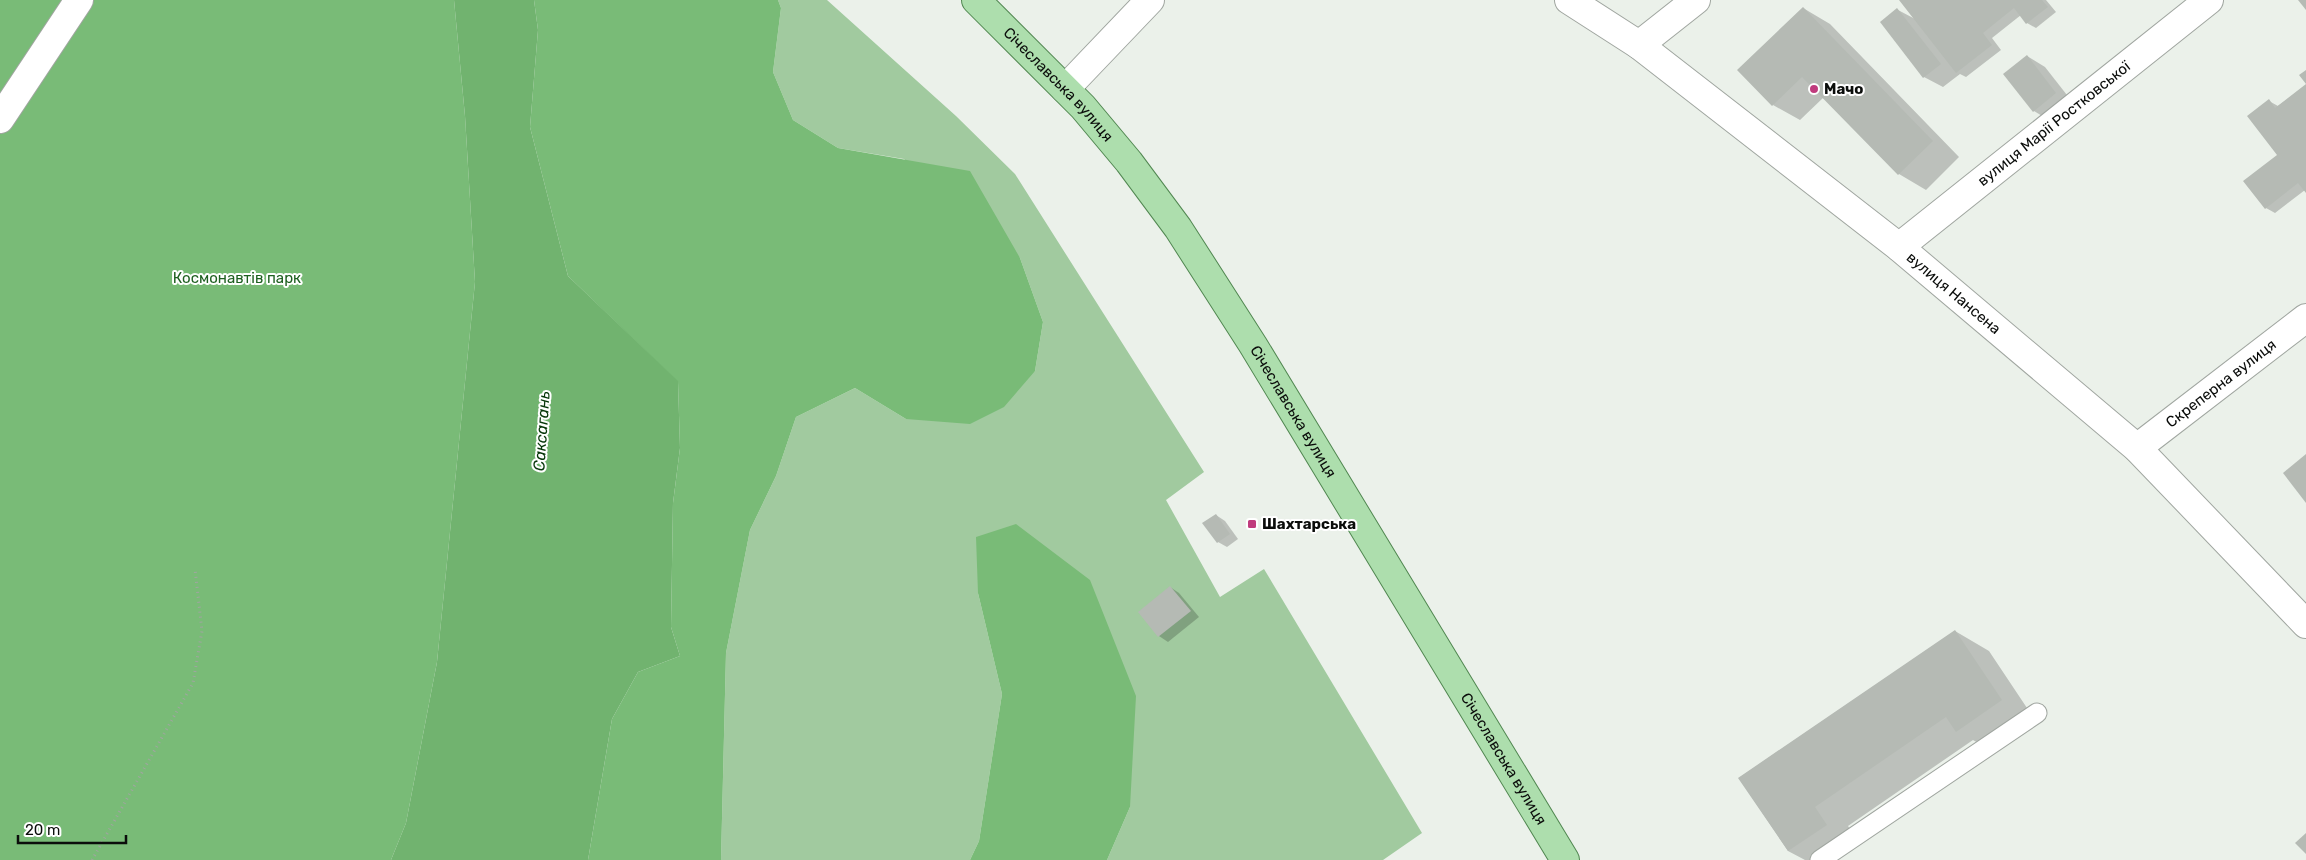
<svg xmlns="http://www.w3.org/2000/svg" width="2306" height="860" viewBox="0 0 2306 860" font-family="Rubik,sans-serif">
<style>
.green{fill:#a1ca9f}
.forest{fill:#79bb77}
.water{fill:#71b36f}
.shadow{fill:#0003}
.building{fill:#b5bab4}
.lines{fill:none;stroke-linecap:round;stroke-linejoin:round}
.service-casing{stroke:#a0a6a0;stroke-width:21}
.pedestrian-casing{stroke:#a0a6a0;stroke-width:30}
.minor-casing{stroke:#a0a6a0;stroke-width:30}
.primary-casing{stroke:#518751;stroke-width:30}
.path{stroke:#a0a5a0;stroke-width:3;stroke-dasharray:1 4;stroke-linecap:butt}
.service{stroke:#fff;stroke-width:19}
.pedestrian{stroke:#fff;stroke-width:28}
.minor{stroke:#fff;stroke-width:28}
.primary{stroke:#addead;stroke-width:28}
.poi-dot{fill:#c03b7d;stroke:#fff;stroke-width:2}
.labels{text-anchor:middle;stroke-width:4;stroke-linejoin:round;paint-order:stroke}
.street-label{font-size:15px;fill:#0b0d0b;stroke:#fff}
.poi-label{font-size:15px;font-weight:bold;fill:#0b0d0b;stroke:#fff;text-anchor:start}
.park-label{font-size:15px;fill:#1e6020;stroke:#fff}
.water-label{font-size:16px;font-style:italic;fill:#07370a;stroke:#fff}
</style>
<rect width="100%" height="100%" fill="#ebf1ea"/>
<!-- green -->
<path class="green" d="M778,0H827L956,116L1015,174L1204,472L1166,500L1220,597L1264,569L1422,833L1383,860H1107L1130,807L978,593L1002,694L979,841L970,860H721L726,653L750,530L776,476L796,417L855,388L906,419L1035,371L1043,322L1020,258L904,159L838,148L793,120L773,72L781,8Z"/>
<!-- forest -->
<g class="forest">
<path d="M0,0H454L465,116L475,282L437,662L406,823L391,860H0Z"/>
<path d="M534,0H778L781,8L773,72L793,120L838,148L970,171L1020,258L1043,322L1035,371L1004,407L970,424L906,419L855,388L796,417L776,476L750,530L726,653L721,860H588L612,719L638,672L680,656L671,627L673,503L680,448L678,382L568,276L530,127L538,30Z"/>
<path d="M1016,524L1090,580L1136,696L1130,807L1107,860H970L979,841L1002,694L978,593L976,537Z"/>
</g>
<!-- water -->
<path class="water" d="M454,0H534L538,30L530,127L568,276L678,381L680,448L673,503L671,627L680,656L638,672L612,719L588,860H391L406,823L437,662L475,282L465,116Z"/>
<!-- shadow -->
<g class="shadow">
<path d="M1901,0H2046L2056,12L2036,28L2027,23L2021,15L1992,38L2001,50L1966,77L1960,74L1943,87L1924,77L1898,10L1917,20Z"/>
<path d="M1803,8L1830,24L1959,157L1926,190L1899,174L1824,97L1800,120L1773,105Z"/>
<path d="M2027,56L2045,67L2074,104L2052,122L2034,111Z"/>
<path d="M2306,86V191L2305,190L2275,213L2266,208L2279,155L2269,101L2278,106Z"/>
<path d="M1216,515L1225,521L1238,539L1227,547L1218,542Z"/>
<path d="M1170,587L1179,593L1199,617L1168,642L1159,636L1139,612Z"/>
<path d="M1955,631L1989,651L2035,720L1990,750L1973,740L1848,826L1860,844L1837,860H1805L1788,851L1739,778Z"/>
</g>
<!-- building -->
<g class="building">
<path d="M1899,0H2042L2048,7L2026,24L2014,8L1983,33L1992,45L1956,73Z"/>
<path d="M2298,0H2306V10Z"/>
<path d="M1803,7L1933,141L1898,175L1802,77L1772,106L1737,70Z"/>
<path d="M1897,8L1941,64L1923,78L1880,22Z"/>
<path d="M2027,55L2056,93L2033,112L2003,74Z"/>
<path d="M2306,70V193L2298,183L2265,209L2243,181L2277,155L2247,116L2269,99L2275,108L2306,84L2299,75Z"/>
<path d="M2306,454V503L2283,473Z"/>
<path d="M1216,514L1230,534L1217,543L1202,523Z"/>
<path d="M1170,586L1191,611L1158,637L1138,612Z"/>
<path d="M1955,630L2002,700L1956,732L1946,717L1815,807L1827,825L1788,851L1738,778Z"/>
<path d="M2306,833V854L2295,843Z"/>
</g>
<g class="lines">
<defs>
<path id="service" d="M1820,860L2037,713"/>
<path id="pedestrian" d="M0,119L79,0"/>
<g id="minor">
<path id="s1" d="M1569,0L1639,45L1899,247L2137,448L2306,624"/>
<path d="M1639,45L1696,0"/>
<path d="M1065,89L1150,0"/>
<path id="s2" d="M1899,247L2209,0"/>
<path id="s3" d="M2137,448L2306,318"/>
</g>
<g id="primary">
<path id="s4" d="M976,0L1083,107L1129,162L1178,228L1253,345L1565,860"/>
</g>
</defs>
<!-- service casing -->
<use href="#service" class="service-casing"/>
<!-- pedestrian casing -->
<use href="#pedestrian" class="pedestrian-casing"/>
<!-- minor casing -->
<use href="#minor" class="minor-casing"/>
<!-- primary casing -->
<use href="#primary" class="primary-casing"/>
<!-- path -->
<path class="path" d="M92,860L193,683L202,631L195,569"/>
<!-- service -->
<use href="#service" class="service"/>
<!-- pedestrian -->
<use href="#pedestrian" class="pedestrian"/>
<!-- minor -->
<use href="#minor" class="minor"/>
<!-- primary -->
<use href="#primary" class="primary"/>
</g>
<!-- markers -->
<g class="poi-dot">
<circle cx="1814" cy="89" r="5"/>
<rect x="1247" y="519" width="10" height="10" rx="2.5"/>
</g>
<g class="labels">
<!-- street labels -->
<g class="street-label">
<text dy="5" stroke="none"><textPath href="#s4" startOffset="118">Січеславська вулиця</textPath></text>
<text dy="5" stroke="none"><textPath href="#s2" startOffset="198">вулиця Марії Ростковської</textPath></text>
<text dy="5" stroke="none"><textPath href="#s1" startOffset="484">вулиця Нансена</textPath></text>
<text dy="5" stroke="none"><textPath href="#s3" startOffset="106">Скреперна вулиця</textPath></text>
<text dy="5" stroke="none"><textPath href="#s4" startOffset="522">Січеславська вулиця</textPath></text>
<text dy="5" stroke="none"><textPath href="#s4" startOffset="928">Січеславська вулиця</textPath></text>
</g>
<!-- poi labels -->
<g class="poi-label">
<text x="1824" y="94">Мачо</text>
<text x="1262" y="529">Шахтарська</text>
</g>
<!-- park labels -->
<g class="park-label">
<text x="237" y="283">Космонавтів парк</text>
</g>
<!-- water labels -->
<g class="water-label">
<text transform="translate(541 431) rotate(-86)" y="6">Саксагань</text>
</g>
</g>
<!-- scale -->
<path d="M18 835v8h108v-8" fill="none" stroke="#0b0d0b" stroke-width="2.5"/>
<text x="25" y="835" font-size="15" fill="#0b0d0b" stroke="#ffffff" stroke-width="4" paint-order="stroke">20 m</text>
</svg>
